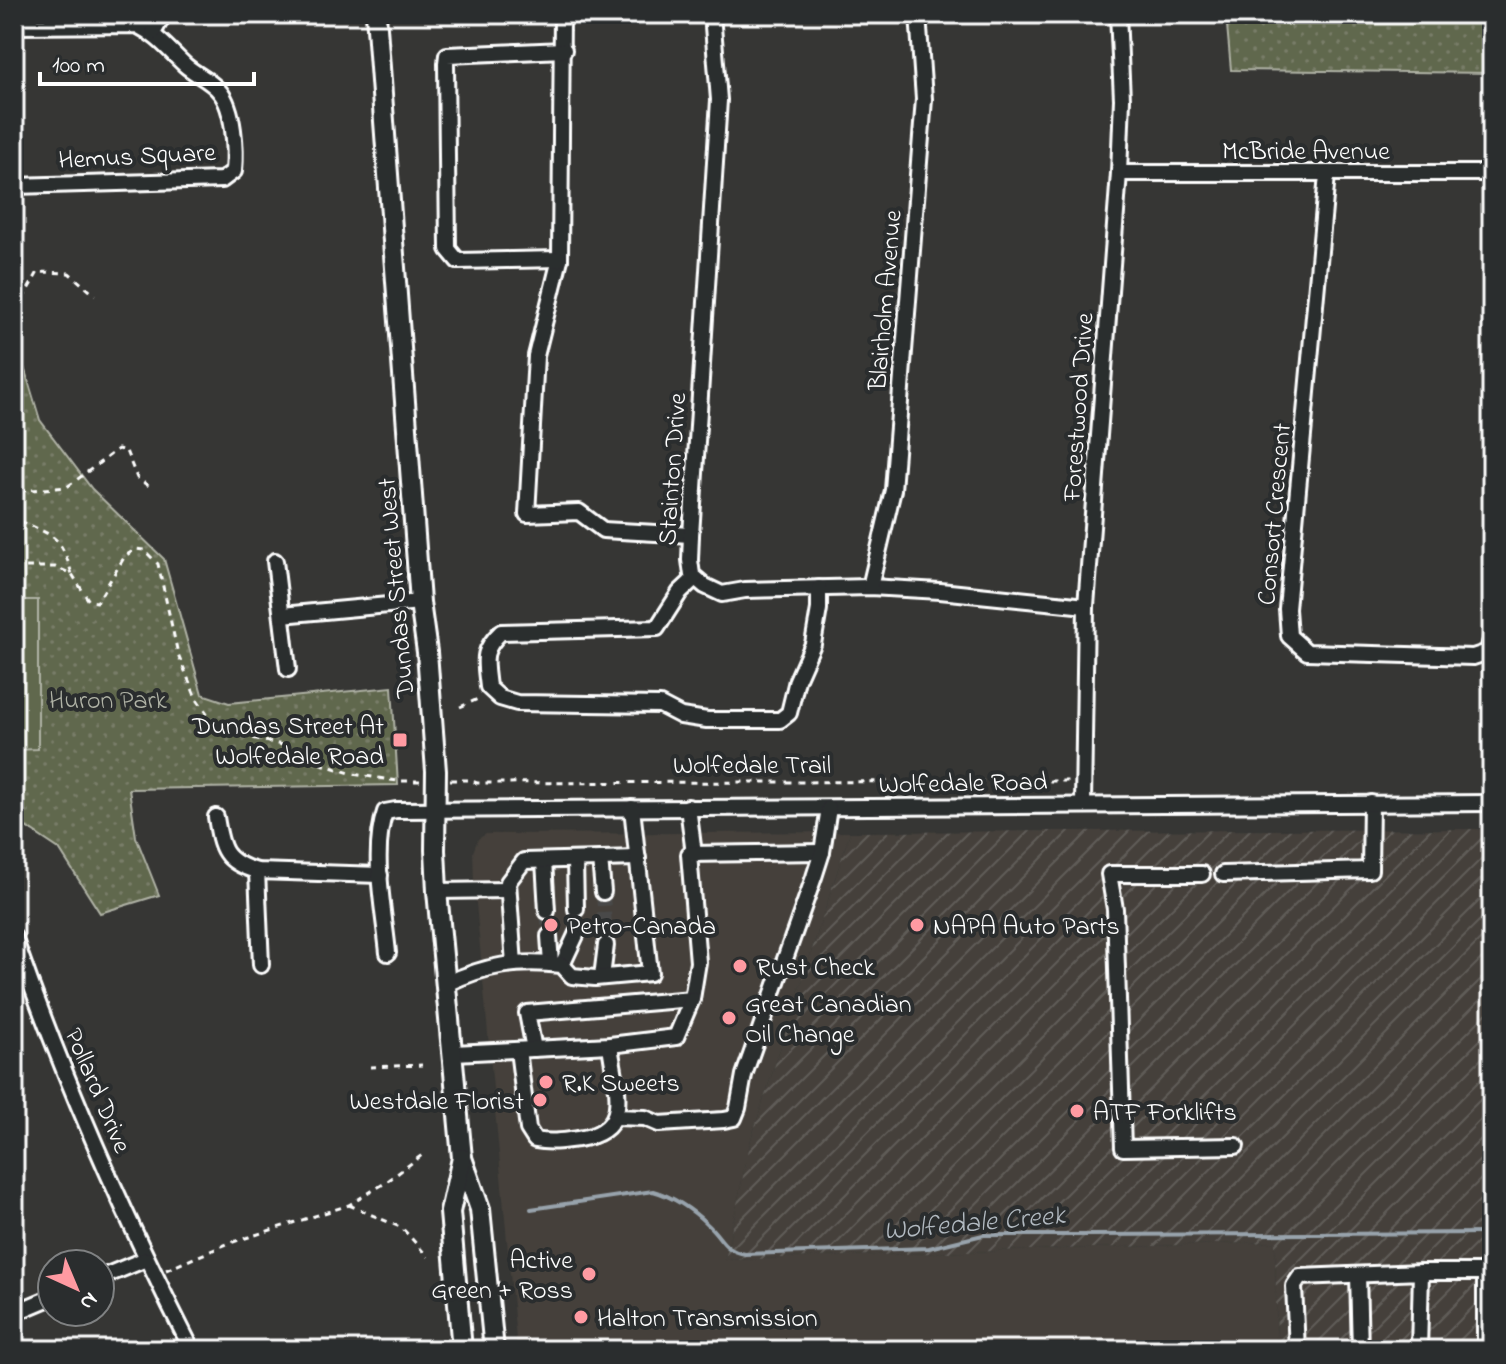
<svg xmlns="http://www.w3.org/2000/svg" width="1506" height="1364" viewBox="0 0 1506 1364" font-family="'Indie Flower',sans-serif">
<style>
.built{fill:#44403b}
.industrial{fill:url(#industrial-furrows)}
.park{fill:url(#park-dots);stroke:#b0b3a6;stroke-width:2}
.pitch{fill:#61674e;stroke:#b0b3a6;stroke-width:2}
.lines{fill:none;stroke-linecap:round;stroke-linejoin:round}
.stream{stroke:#98a3ac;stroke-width:4}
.minor-tunnel{stroke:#4a4a48;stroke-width:14;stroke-dasharray:14 7;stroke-linecap:butt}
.minor-casing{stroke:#fff;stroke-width:20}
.major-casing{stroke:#fff;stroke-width:24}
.path{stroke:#fff;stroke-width:3;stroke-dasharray:6 6;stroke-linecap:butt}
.minor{stroke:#2a2d2e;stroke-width:14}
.major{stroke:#2a2d2e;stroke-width:18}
.poi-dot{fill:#ff9aa2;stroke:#2a2d2e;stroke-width:3}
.labels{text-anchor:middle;stroke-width:8;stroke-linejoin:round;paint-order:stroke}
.street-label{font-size:26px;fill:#fff;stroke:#2a2d2e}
.park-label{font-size:26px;fill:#b0b3a6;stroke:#2a2d2e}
.poi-label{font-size:26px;fill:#fff;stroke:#2a2d2e;text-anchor:start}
.water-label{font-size:28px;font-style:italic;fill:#b2bac1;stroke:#2a2d2e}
</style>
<defs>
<pattern id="industrial-furrows" width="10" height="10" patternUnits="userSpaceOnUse" patternTransform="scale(2)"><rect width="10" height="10" fill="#44403b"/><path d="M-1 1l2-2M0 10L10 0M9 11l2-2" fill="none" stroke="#605d58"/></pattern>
<pattern id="park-dots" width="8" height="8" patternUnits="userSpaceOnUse" patternTransform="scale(2)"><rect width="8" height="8" fill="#61674e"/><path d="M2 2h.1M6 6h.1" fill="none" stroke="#797e69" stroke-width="1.8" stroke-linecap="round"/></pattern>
</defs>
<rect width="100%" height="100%" fill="#363634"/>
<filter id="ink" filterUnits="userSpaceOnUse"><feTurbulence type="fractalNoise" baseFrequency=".0125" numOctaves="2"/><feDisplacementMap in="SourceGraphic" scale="16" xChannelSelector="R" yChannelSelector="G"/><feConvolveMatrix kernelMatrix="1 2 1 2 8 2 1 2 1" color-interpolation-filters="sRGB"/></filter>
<g filter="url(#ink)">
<!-- built -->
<path class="built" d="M850,832L751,1139L725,1260L1275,1242L1277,1350H517L474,882L473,852L478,839L486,834Z"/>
<!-- industrial -->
<path class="industrial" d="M1492,829V1350H1277L1275,1242L725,1260L751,1139L850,832Z"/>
<!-- park -->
<g class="park">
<path d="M1226,14H1492V73L1231,70Z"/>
<path d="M14,334L40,420L92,489L164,559L202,694L229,703L392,687L398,785L129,789L136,837L159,895L100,913L59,849L14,819Z"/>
</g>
<!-- pitch -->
<path class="pitch" d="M14,600H38V749L14,750Z"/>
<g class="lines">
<!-- stream -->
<path class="stream" d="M531,1209L653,1191C672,1196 693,1210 707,1224C723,1238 722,1250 745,1254L929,1248L983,1235H1091L1492,1233"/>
<!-- minor-tunnel -->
<g class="minor-tunnel">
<path d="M603,892L606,945"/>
<path d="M576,909L577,933"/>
<path d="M547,911L549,936"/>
</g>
<defs>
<g id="minor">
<path d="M562,14L560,259L536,356L527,514L579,512L603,530L691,535"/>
<path d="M712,14L719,100L691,535L690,560L692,575L705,586L722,594L745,590L870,587L940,591L1086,606"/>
<path d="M14,26L137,25C157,35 169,50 185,65C196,75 211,80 220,92C234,109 236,150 234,171L222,180L14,186"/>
<path d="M153,33L164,14"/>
<path d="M1119,173H1492"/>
<path d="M1327,175L1287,609L1289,636L1307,652L1473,657L1488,652L1492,636"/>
<path d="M560,259L458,261L448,249L446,63L447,55L564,50"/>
<path d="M275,561L288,669"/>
<path d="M695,578L680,592L657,628L501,632C481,651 485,660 488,687L500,698L517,703L660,705L681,716L707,720H780L789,713L797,680L813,644L819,609V588"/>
<path d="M870,587L893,490L924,99L918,14"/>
<path d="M282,615L420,602"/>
<path d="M1083,805L1086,606L1119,173L1122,99L1118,14"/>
<path d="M688,807L694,854"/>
<path d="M216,817C221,849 224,862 257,871L380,875"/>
<path d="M600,859L603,892"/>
<path d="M575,860L576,909"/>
<path d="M544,861L547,911"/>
<path d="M257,871L261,965"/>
<path d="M1202,874H1109L1115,909L1123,1148L1236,1146"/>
<path d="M1223,874L1370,870L1371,803"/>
<path d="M437,891L508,890"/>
<path d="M549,936L551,964"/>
<path d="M14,937C63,1078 124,1216 192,1350"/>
<path d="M388,953C384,911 371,852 385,812L396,810L1492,803"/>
<path d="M514,964L508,882L524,861L638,858"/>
<path d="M562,965L577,933"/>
<path d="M602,977L606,945"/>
<path d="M446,984C486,965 517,960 562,965L572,976L595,978L650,973L632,808"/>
<path d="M534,1049L527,1013L692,999L698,962L689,854L822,852"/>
<path d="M518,1050L528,1129L535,1140C550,1143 563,1141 578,1139C635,1131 615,1087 610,1045"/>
<path d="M454,1053L610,1045L676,1037L692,999"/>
<path d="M615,1117L645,1118L659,1124L724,1120L734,1118L738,1108L744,1075L814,877L822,852L829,808"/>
<path d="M1421,1272H1485V1350"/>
<path d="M1358,1275L1360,1350"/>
<path d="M100,1278L146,1259"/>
<path d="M14,1313L52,1297"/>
<path d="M1297,1350L1294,1286L1300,1277L1421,1272L1419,1350"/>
</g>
<g id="major">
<path d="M376,14L420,602L427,652L436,771L435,850L437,891L462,1158L480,1209L494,1350"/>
<path d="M462,1350L450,1212L462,1158"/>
</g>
</defs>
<!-- minor casing -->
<use href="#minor" class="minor-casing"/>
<!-- major casing -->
<use href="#major" class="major-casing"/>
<!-- path -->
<g class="path">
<path d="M14,307L21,302L38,272L69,273L95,295"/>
<path d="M14,402L17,408L20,521C56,537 60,535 72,574"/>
<path d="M20,491L67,487L118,449L126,451L137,478L150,487"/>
<path d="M14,538L20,521"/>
<path d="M14,567H55L72,574L89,601L97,602L125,556L136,549L144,550L158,564L178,654L196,698L217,727L230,733L283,745L312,761L353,774L397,781H422"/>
<path d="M460,707L478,699"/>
<path d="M450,780H469L477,783L1069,781"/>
<path d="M370,1067L422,1065"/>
<path d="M349,1205L402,1228L428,1257"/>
<path d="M166,1270L227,1244L349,1205L385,1183L426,1152"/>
</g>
<!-- minor -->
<use href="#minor" class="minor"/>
<!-- major -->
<use href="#major" class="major"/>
</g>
</g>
<!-- markers -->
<g class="poi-dot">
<rect x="392" y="732" width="16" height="16" rx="4"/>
<circle cx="551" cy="925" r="8"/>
<circle cx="917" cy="925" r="8"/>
<circle cx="740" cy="966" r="8"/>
<circle cx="729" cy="1018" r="8"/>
<circle cx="546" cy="1082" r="8"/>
<circle cx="540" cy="1100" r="8"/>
<circle cx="1077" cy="1111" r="8"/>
<circle cx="589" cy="1274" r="8"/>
<circle cx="581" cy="1317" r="8"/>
</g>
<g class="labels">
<!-- street labels -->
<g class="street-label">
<text x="1306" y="159">McBride Avenue</text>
<text transform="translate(137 155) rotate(-3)" y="9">Hemus Square</text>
<text transform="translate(884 300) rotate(-85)" y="9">Blairholm Avenue</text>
<text transform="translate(1077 407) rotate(-86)" y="9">Forestwood Drive</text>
<text transform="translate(671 469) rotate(-86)" y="9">Stainton Drive</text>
<text transform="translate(1273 514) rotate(-85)" y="9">Consort Crescent</text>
<text transform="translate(395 588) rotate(-95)" y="9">Dundas Street West</text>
<text x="752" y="773">Wolfedale Trail</text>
<text transform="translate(963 782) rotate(-1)" y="9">Wolfedale Road</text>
<text transform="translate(99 1090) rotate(67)" y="9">Pollard Drive</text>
</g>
<!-- park labels -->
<g class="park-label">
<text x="108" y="708">Huron Park</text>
</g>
<!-- poi labels -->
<g class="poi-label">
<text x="384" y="734" text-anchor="end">Dundas Street At<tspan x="384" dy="30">Wolfedale Road</tspan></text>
<text x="567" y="934">Petro-Canada</text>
<text x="933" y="934">NAPA Auto Parts</text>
<text x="756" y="975">Rust Check</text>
<text x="745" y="1012">Great Canadian<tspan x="745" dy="30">Oil Change</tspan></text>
<text x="562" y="1091">R.K Sweets</text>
<text x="524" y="1109" text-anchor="end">Westdale Florist</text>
<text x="1093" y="1120">ATF Forklifts</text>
<text x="573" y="1268" text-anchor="end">Active<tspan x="573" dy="30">Green + Ross</tspan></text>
<text x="597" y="1326">Halton Transmission</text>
</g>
<!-- water labels -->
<g class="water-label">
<text transform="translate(974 1221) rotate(-5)" y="10">Wolfedale Creek</text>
</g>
</g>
<!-- margin -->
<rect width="1506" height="1364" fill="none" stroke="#2a2d2e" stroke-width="48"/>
<rect x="24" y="24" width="1458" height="1316" fill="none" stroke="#fff" stroke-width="3" filter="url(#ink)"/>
<!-- north arrow -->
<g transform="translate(76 1288) rotate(136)"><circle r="38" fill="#2a2d2e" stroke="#7f8182" stroke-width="2"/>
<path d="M0-6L14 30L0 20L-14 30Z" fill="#ff9aa2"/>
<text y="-12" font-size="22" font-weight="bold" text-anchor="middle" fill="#ffffff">N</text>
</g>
<!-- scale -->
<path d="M40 72v12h214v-12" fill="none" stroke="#ffffff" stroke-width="4"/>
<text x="52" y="72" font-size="24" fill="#ffffff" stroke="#2a2d2e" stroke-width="6" paint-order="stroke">100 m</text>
</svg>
